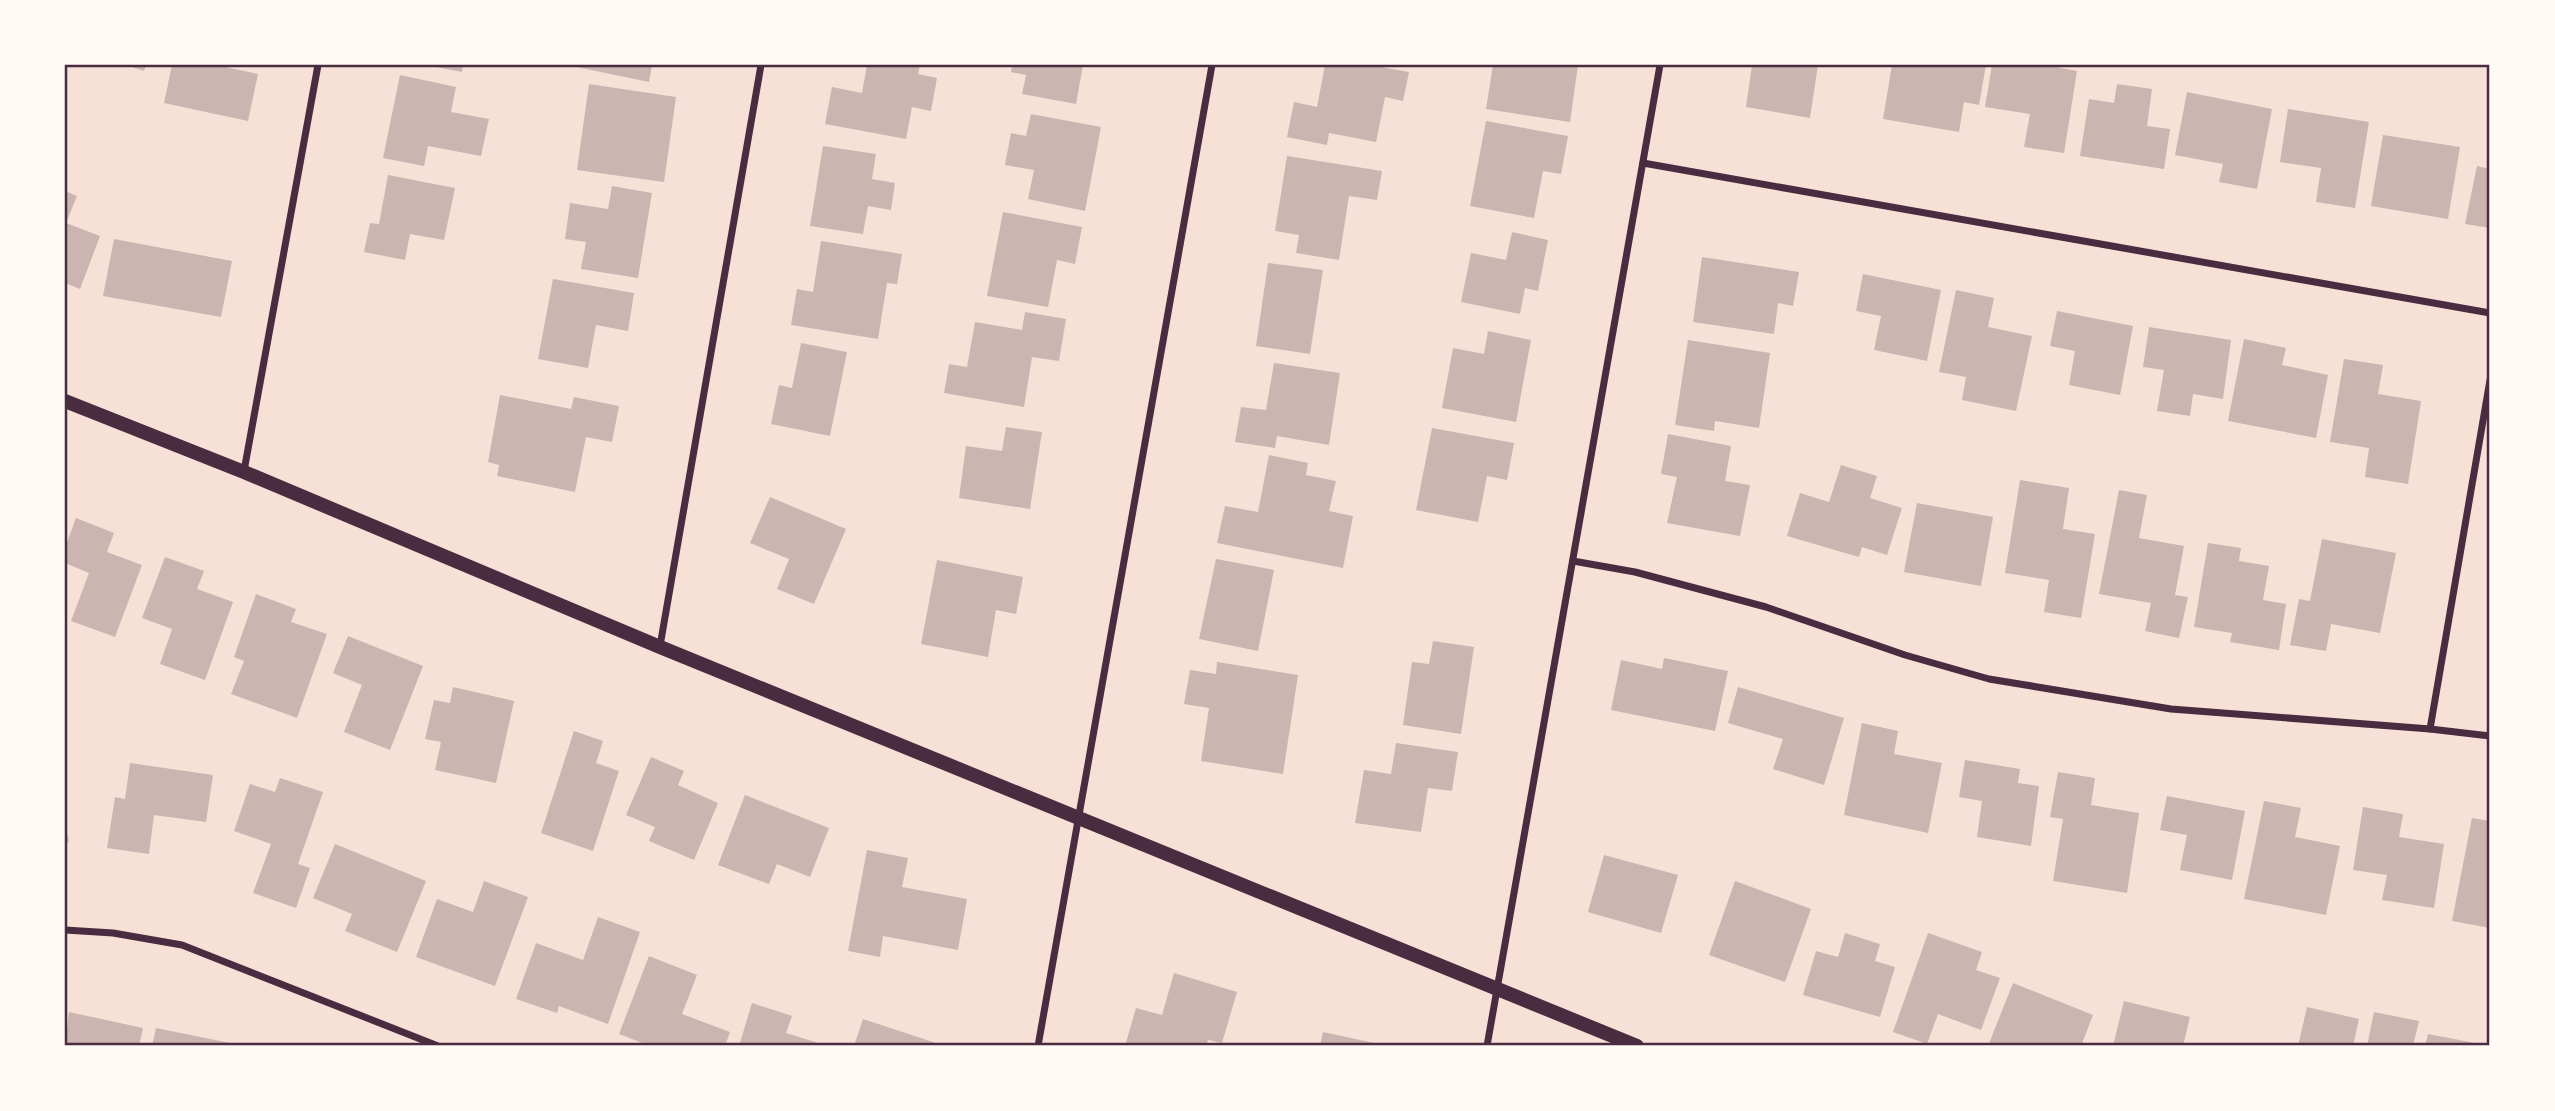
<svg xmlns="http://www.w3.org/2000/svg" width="2555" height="1111" viewBox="0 0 2555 1111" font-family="'Work Sans',sans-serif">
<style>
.building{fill:#ccb4b1}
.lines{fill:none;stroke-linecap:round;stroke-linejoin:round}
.minor{stroke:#4a2c40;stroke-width:7}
.secondary{stroke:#4a2c40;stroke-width:14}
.neatline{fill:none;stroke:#4a2c40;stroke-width:2.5}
</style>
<rect width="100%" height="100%" fill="#f7e1d7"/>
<!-- building -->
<g class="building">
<path d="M126,65H146L144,71Z"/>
<path d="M172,65H216L258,74L248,121L164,103Z"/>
<path d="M425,65H463L462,72Z"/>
<path d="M567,65H652L649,82Z"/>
<path d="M867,65H920L918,74L937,78L931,111L912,107L906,139L825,124L832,87L862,93Z"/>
<path d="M1012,65H1083L1076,104L1022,94L1026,75L1011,72Z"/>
<path d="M1325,65H1370L1409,72L1403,101L1385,97L1376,142L1329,133L1327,145L1287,137L1294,102L1317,107Z"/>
<path d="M1493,65H1578L1570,122L1486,109Z"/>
<path d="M1752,65H1818L1810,118L1746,107Z"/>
<path d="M1892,65H1986L1979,105L1964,102L1959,132L1883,119Z"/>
<path d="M1992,65H2045L2077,71L2064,153L2024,147L2030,114L1985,107Z"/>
<path d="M400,75L456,87L451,112L489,119L481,156L428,146L424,166L383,158Z"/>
<path d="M589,84L676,97L664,182L577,170Z"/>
<path d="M2117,84L2152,89L2147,126L2170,129L2164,169L2080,156L2089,99L2114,103Z"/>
<path d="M2187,92L2272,109L2257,189L2219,182L2223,164L2175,155Z"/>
<path d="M2288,109L2369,122L2355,208L2316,202L2321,168L2280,162Z"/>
<path d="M1031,114L1101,127L1085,211L1028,199L1034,170L1005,165L1011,133L1026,136Z"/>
<path d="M1486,121L1568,136L1561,174L1543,171L1534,218L1470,206Z"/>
<path d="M2383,135L2460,147L2448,219L2371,206Z"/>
<path d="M823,146L876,154L872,179L895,183L891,210L868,206L863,234L810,226Z"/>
<path d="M1287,156L1382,171L1377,200L1349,196L1339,260L1296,253L1299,235L1275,231Z"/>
<path d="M2477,166L2490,169V228L2465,224Z"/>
<path d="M388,175L455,188L444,240L410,234L405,260L364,252L370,223L379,224Z"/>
<path d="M612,186L652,193L638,278L581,269L586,242L565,239L570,203L608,209Z"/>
<path d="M65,191L77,196L66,223L100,236L80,289L65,283Z"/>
<path d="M1003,212L1082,227L1075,264L1057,260L1048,307L987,296Z"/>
<path d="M1512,232L1548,240L1538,291L1525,288L1520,314L1461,302L1471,253L1506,260Z"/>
<path d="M114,239L232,261L221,317L103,296Z"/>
<path d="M821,241L902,254L897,284L887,283L878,339L791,325L797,289L813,292Z"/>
<path d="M1702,257L1799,272L1793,306L1778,303L1774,334L1693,322Z"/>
<path d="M1268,263L1323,270L1310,354L1256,346Z"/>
<path d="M1863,274L1941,290L1927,361L1874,350L1881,316L1856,311Z"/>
<path d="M553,279L634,293L628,331L596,325L588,368L538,359Z"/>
<path d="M1956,290L1994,298L1988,327L2032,336L2016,411L1962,400L1966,377L1939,372Z"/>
<path d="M2057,311L2133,326L2120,395L2069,385L2075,351L2050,346Z"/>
<path d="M1025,312L1066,319L1059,361L1032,357L1024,407L944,393L949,364L967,367L975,322L1022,330Z"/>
<path d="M2149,327L2231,340L2223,399L2193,394L2190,416L2157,411L2164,370L2143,367Z"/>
<path d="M1488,331L1531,340L1516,422L1442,408L1453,348L1484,354Z"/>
<path d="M2244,339L2286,348L2282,365L2328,375L2316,438L2228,421Z"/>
<path d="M1688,340L1770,353L1759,428L1715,421L1714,431L1675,425Z"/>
<path d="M801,343L847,352L830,436L771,424L779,385L792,388Z"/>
<path d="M2344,359L2383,365L2378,394L2421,401L2408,484L2365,477L2369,448L2330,442Z"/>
<path d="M1274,363L1340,373L1329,445L1277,436L1275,448L1235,442L1241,407L1266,410Z"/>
<path d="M500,395L571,409L574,397L619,406L612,442L586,437L575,492L497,476L499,465L488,462Z"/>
<path d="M1006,427L1042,432L1030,509L959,498L966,446L1002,451Z"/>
<path d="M1432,428L1514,443L1507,480L1487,476L1478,522L1416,510Z"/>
<path d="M1668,434L1731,446L1725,481L1750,485L1740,536L1667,523L1677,477L1661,474Z"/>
<path d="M1269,455L1308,463L1306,475L1336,481L1329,511L1353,516L1343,568L1217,543L1225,506L1258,512Z"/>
<path d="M1841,465L1877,476L1870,498L1902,508L1887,555L1862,547L1859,557L1787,536L1800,493L1829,502Z"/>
<path d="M2020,480L2069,488L2063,529L2095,534L2081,618L2044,612L2049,580L2005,573Z"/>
<path d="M2119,490L2147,495L2139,538L2184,546L2175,595L2188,597L2179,638L2145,631L2151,603L2099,594Z"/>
<path d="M770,497L846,529L814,604L777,589L789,559L750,543Z"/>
<path d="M1917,503L1993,517L1981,586L1904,572Z"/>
<path d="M76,518L114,533L107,552L142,565L115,637L71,621L89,573L65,563V548Z"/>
<path d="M2322,539L2396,553L2380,633L2331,624L2326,651L2290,645L2299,599L2310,601Z"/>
<path d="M2208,543L2241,548L2239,561L2269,566L2263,600L2286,604L2279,650L2230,642L2232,633L2194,627Z"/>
<path d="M165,557L204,571L197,589L233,602L205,680L160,664L172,629L142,618Z"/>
<path d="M1216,559L1274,570L1258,651L1199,639Z"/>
<path d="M937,560L1023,577L1016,614L996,610L988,657L921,644Z"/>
<path d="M256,594L296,609L291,622L327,634L297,718L231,694L244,661L234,657Z"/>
<path d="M348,636L423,666L390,750L344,732L362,685L333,673Z"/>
<path d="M1433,641L1474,647L1461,734L1403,725L1412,662L1429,664Z"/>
<path d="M1664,658L1728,671L1715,731L1611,710L1621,660L1662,669Z"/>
<path d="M1217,662L1298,675L1283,774L1201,761L1209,708L1184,704L1190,670L1216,674Z"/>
<path d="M453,687L514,701L496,783L435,770L441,742L425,739L434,700L450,703Z"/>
<path d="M1738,687L1844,718L1824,785L1773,769L1783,739L1728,723Z"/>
<path d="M1862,723L1898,731L1894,754L1942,763L1928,833L1844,815Z"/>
<path d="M574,731L603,741L596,763L619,771L593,851L541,833Z"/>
<path d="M1396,743L1458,752L1452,791L1428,788L1421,832L1355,823L1364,770L1391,774Z"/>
<path d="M651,757L684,771L678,785L718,803L694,860L649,841L655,827L626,815Z"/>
<path d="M1965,760L2020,769L2018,783L2039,786L2031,846L1977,837L1982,801L1959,797Z"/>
<path d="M130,763L213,775L206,822L154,815L149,854L107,848L115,797L125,799Z"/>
<path d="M2058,772L2095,778L2091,805L2139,813L2127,893L2053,881L2063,819L2050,817Z"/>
<path d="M280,778L323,792L298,864L310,868L296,908L253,893L271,844L234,831L250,784L275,792Z"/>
<path d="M745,795L829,828L810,877L777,864L769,884L718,865Z"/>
<path d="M2167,796L2245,811L2232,880L2180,870L2187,835L2160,830Z"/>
<path d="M2264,801L2301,808L2295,837L2340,846L2326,915L2244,899Z"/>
<path d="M2363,807L2403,814L2399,837L2444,844L2434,908L2382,900L2387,875L2353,870Z"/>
<path d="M2472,818L2490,821V928L2452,921Z"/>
<path d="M65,824L69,842L65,843Z"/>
<path d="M335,844L426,881L397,952L345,931L352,914L313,898Z"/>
<path d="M867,850L908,858L902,887L967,899L958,950L883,936L880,957L848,951Z"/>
<path d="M1604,855L1678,875L1661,933L1588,912Z"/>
<path d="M484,881L528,897L495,986L416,957L437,899L473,912Z"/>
<path d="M1735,881L1811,909L1785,982L1709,955Z"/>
<path d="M598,917L640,932L608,1024L559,1006L557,1013L516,999L536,943L583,960Z"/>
<path d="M1845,933L1880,944L1875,961L1895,967L1880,1017L1803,995L1816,951L1838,957Z"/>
<path d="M1928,933L1982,952L1976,970L2000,978L1981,1030L1938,1014L1927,1044L1893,1032Z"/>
<path d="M649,956L697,975L682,1014L730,1032L725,1046H650L619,1034Z"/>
<path d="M1174,973L1237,992L1222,1043L1208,1040L1206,1046H1125L1136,1008L1162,1015Z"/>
<path d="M2013,983L2093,1015L2081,1046H1988Z"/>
<path d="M2124,1001L2190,1017L2183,1046H2113Z"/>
<path d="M752,1003L792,1016L786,1033L828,1046H739Z"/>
<path d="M2307,1007L2359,1019L2353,1046H2298Z"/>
<path d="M69,1012L143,1028L139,1046H65Z"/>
<path d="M2374,1012L2419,1021L2413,1046H2367Z"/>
<path d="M863,1019L945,1046H854Z"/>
<path d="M156,1028L230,1043L229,1046H152Z"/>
<path d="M1323,1032L1374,1043L1373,1046H1320Z"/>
<path d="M2428,1034L2480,1044L2479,1046H2425Z"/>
</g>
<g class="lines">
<!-- minor -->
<g class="minor">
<path d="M1643,163L2490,313"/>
<path d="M244,471L318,65"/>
<path d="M1573,561L1635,572L1766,607L1905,655L1989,679L2171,709L2430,729L2490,736"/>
<path d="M660,646L761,65"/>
<path d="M2430,729L2490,380"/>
<path d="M65,930L113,933L182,945L438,1046"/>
<path d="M1038,1046L1212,65"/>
<path d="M1487,1046L1660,65"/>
</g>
<!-- secondary -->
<path class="secondary" d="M65,401L244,472L660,647L1637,1046"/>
</g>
<!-- border -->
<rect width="2555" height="1111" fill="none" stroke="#fffaf5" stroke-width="133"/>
<rect x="66" y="66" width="2422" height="978" class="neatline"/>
</svg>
